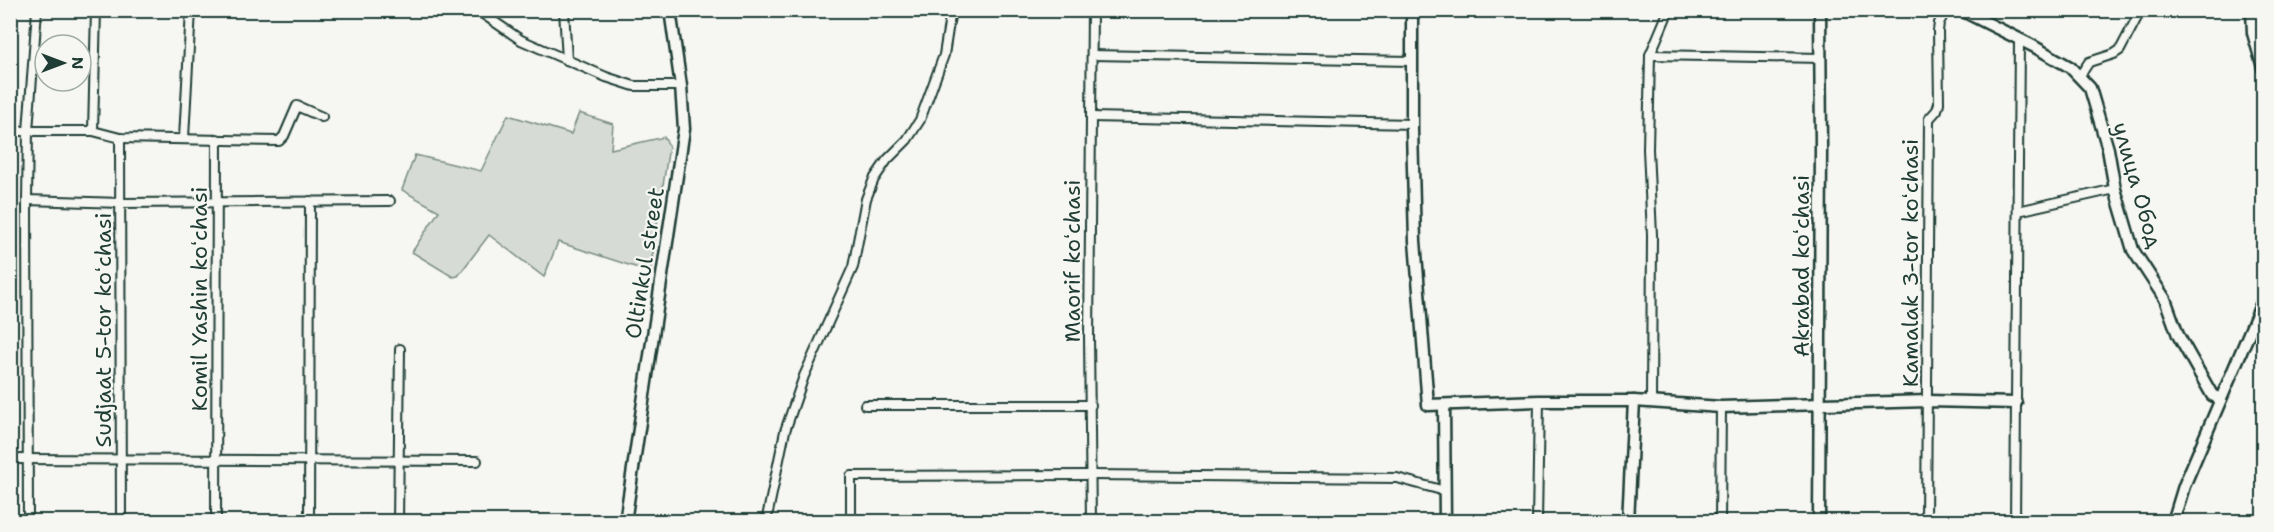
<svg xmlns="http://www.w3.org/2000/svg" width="2274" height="532" viewBox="0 0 2274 532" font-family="'Shantell Sans',sans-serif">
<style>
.green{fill:#d6dbd6;stroke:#7a8c85;stroke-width:1.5}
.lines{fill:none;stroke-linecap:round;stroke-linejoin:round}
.street-casing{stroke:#1f3d34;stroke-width:12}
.secondary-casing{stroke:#1f3d34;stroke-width:15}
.street{stroke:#f6f6f2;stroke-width:8}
.secondary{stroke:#f6f6f2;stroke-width:10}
.labels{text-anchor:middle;stroke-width:4.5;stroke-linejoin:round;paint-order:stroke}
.street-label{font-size:22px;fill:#1f3d34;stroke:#f6f6f2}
</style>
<rect width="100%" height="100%" fill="#f6f6f2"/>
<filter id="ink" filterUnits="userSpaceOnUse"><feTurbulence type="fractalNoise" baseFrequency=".0167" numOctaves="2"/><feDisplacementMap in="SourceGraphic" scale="12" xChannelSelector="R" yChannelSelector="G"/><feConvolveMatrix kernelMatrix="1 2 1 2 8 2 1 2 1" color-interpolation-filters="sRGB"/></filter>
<g filter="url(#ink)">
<!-- green -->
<path class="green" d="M579,113L613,124L611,149L664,137L669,146L650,272L558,242L544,277L489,235L458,276L453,277L412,252L439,211L402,190L415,155L481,171L508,115L571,134Z"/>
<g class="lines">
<defs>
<g id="street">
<path d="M473,10L483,14L521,40L606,77L634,86H681"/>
<path d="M564,10L567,60"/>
<path d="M1092,55L1411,61"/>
<path d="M1650,55L1821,58"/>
<path d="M2079,77L2089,62L2114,54L2120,50L2141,10"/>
<path d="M1091,117L1413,124"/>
<path d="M10,131H93L120,138L279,141L284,136L297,106L322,117"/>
<path d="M93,131L96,10"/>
<path d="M120,138L121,522"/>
<path d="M184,138L191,10"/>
<path d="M27,200L121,203L390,201"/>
<path d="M2018,211L2115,189"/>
<path d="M1651,403L1652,235L1648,149L1650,55L1669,10"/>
<path d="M865,405H1091"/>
<path d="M10,459L477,461"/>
<path d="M28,522L27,200L28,131L37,10"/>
<path d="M216,522L217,139"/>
<path d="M309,522L310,201"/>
<path d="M398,522L400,349"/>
<path d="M766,522L785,431L804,376L853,267L866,199L874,179L887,160L907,140L920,120L944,55L951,10"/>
<path d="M851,522V476L1091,475L1397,478L1445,491"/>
<path d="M1091,522L1089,337L1092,10"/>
<path d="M1537,522L1539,401"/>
<path d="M1720,522L1721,407"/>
<path d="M1926,522L1929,119L1937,110L1939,103L1938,31L1939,23L1946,10"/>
<path d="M2015,522L2019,41"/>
</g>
<g id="secondary">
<path d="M1412,10V130L1415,241L1428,405L1539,401H1634L1721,407L1928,401L2016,403"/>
<path d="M1961,10L2033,46L2070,67L2090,88L2108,149L2115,189L2133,250L2165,299L2178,335L2212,395L2220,399"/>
<path d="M2252,10L2253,33L2264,71"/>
<path d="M1444,405L1445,522"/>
<path d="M625,522L684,129L681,86L670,10"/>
<path d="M1628,522L1634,401"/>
<path d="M1819,522L1821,148L1820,10"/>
<path d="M2173,522L2184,486L2264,298"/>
</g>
</defs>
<!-- street casing -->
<use href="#street" class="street-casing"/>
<!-- secondary casing -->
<use href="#secondary" class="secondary-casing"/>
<!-- street -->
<use href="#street" class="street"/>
<!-- secondary -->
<use href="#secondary" class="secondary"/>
</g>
</g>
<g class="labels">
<!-- street labels -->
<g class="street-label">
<text transform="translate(2138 185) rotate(74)" y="8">улица Обод</text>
<text transform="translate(1072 261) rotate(-90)" y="8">Maorif koʻchasi</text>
<text transform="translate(644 263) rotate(-81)" y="8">Oltinkul street</text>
<text transform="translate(1910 263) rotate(-90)" y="8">Kamalak 3-tor koʻchasi</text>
<text transform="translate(1801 266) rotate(-90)" y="8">Akrabad koʻchasi</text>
<text transform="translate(199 299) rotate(-90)" y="8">Komil Yashin koʻchasi</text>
<text transform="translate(103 330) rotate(-90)" y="8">Sudjaat 5-tor koʻchasi</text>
</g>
</g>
<!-- margin -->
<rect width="2274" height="532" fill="none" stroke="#f6f6f2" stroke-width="36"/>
<rect x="18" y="18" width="2238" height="496" fill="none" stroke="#1f3d34" stroke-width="2" filter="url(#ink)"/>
<!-- north arrow -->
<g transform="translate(63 63) rotate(90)"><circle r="28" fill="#f6f6f2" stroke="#a0aca6" stroke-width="1.5"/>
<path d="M0-4.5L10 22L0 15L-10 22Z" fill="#1f3d34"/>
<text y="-9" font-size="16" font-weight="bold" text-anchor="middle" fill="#1f3d34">N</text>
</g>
</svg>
